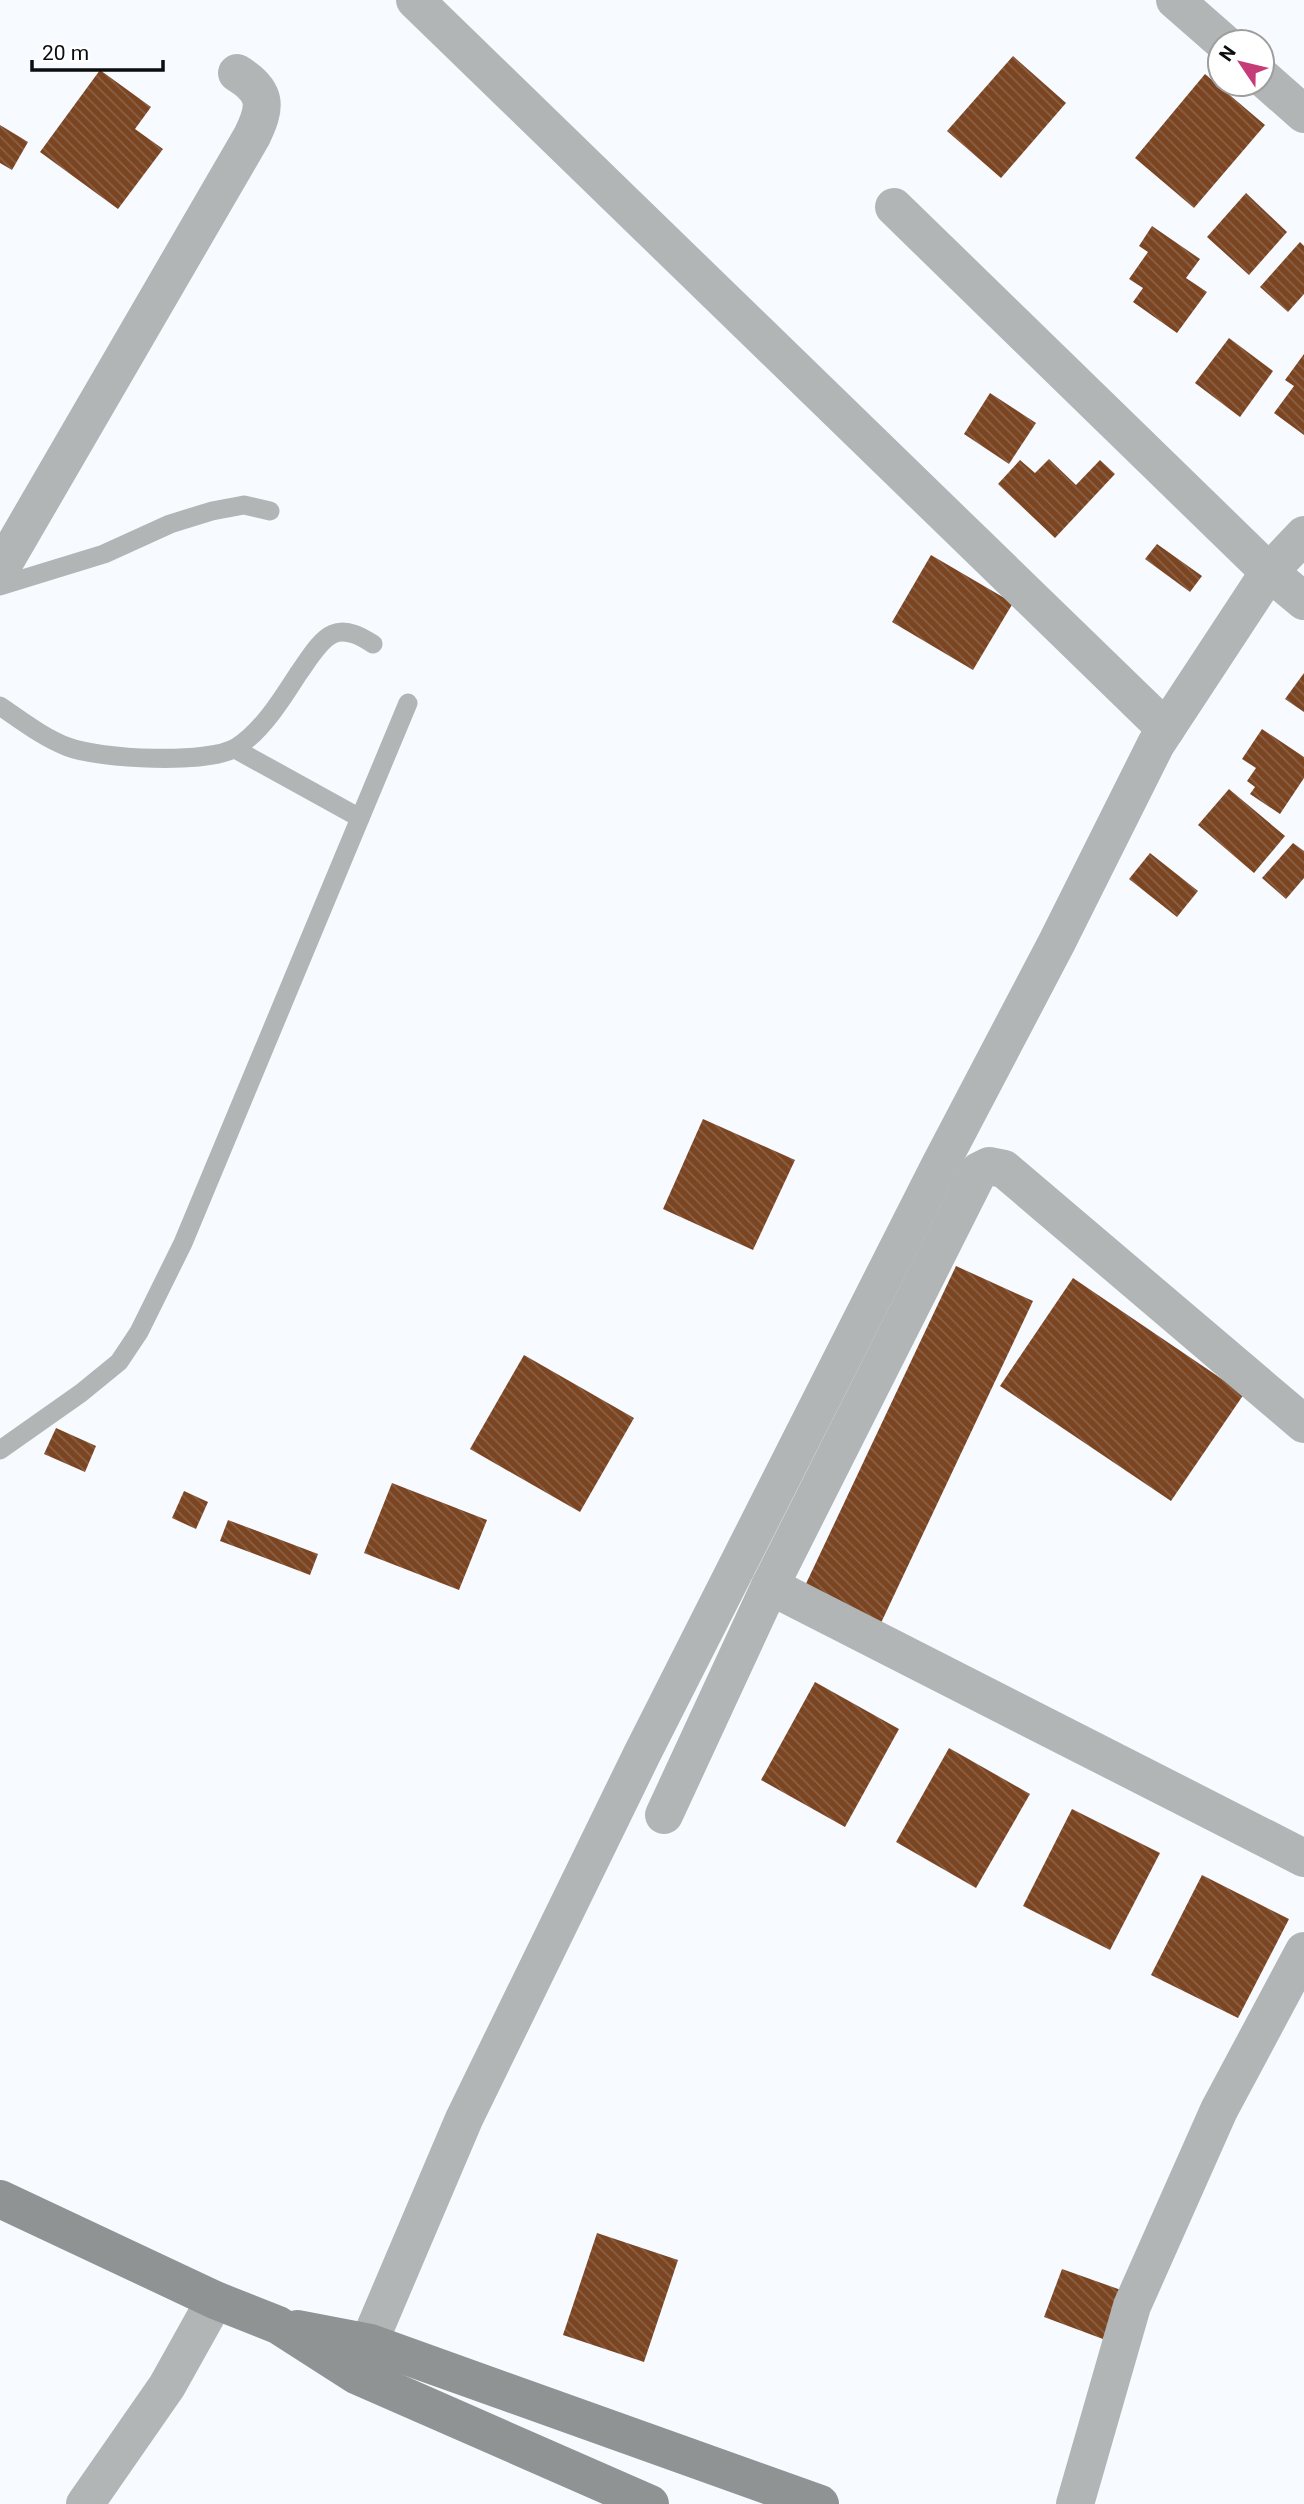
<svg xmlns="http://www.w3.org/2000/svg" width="1304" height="2504" viewBox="0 0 1304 2504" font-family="Roboto,sans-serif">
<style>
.building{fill:url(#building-back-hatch)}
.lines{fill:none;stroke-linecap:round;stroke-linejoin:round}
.lane{stroke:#b2b5b5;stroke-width:19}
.street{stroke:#b2b5b5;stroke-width:38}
.secondary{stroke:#8f9394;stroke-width:38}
</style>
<defs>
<pattern id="building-back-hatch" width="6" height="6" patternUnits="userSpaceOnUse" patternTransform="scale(1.75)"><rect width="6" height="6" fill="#7b4522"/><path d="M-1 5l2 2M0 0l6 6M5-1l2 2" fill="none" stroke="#8a6147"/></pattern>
</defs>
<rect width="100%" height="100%" fill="#f7faff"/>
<!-- building -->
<g class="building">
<path d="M1013,56L1066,103L1001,178L947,131Z"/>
<path d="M100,70L151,107L135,129L163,149L118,209L40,152Z"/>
<path d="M1205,74L1265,125L1194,208L1135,158Z"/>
<path d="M0,125L28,142L12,170L0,163Z"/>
<path d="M1246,193L1287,232L1249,275L1207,237Z"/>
<path d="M1152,226L1200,259L1186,278L1207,292L1177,333L1133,302L1143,288L1129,279L1148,252L1139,246Z"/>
<path d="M1300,242L1304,246V294L1288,312L1260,287Z"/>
<path d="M1229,338L1273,371L1240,417L1195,383Z"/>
<path d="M1304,354V435L1274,413L1294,386L1285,380Z"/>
<path d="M990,393L1036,423L1009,464L964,434Z"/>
<path d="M1049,459L1076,485L1100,460L1115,474L1055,538L998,484L1020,460L1035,473Z"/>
<path d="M1157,544L1202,576L1190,592L1145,559Z"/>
<path d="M931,555L1013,603L973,670L892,622Z"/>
<path d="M1304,673V712L1285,699Z"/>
<path d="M1262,729L1304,757V778L1280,814L1250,794L1255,787L1247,781L1256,768L1242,759Z"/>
<path d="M1229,789L1285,836L1254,873L1198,825Z"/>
<path d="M1293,843L1304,851V878L1286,899L1262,878Z"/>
<path d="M1150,853L1198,891L1177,917L1129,879Z"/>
<path d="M703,1119L795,1160L753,1250L663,1209Z"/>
<path d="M956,1266L1033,1301L880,1625L803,1590Z"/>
<path d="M1073,1278L1244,1394L1171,1501L1000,1386Z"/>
<path d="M524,1355L634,1418L580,1512L470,1449Z"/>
<path d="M56,1428L96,1446L85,1472L44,1454Z"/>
<path d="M392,1483L487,1520L459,1590L364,1553Z"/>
<path d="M184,1491L208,1502L196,1529L172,1518Z"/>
<path d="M228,1520L318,1554L310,1575L220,1541Z"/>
<path d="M815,1682L899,1729L845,1827L761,1780Z"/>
<path d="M949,1748L1030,1794L976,1888L896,1842Z"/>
<path d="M1072,1809L1160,1853L1110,1950L1023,1906Z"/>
<path d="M1202,1875L1289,1919L1238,2018L1151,1975Z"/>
<path d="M597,2233L678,2260L644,2362L563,2335Z"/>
<path d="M1062,2269L1121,2290L1103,2339L1044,2317Z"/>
</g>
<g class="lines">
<!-- lane -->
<g class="lane">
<path d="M0,586L104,554L170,524L212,511L244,505L270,511"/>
<path d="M0,706C22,721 44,738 68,747C99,759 209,765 237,747C262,731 282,699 298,674C307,662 319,640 333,634C347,628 362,637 373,644"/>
<path d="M235,749L360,818"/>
<path d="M0,1450L81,1393L119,1362L139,1332L183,1243L408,703"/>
</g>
<!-- street -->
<g class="street">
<path d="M415,0L1166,729"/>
<path d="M1175,0L1223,42"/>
<path d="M1262,77L1304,114"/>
<path d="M894,207L1269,572L1304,601"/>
<path d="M0,570L252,136C266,107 268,92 237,73"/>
<path d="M1304,1424L1004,1169L989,1166L979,1171L770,1586L1304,1858"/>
<path d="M664,1815L770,1586"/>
<path d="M356,2373L464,2119L642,1754L940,1165L1057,942L1156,744L1269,572L1304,535"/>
<path d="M85,2504L167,2386L215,2300"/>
<path d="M1075,2504L1132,2306L1219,2110L1304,1951"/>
</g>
<!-- secondary -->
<g class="secondary">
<path d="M0,2199L215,2300L278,2325L356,2375L650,2504"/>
<path d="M297,2329L370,2343L820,2504"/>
</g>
</g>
<!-- north arrow -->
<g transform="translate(1241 63) rotate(305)"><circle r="33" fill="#ffffff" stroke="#9e9e9f" stroke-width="2"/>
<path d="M0-5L12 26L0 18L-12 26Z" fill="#c53c78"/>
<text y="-10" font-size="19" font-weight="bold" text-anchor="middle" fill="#0c0d0e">N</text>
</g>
<!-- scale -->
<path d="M32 60v10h131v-10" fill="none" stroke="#0c0d0e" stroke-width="3.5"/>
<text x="42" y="60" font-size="21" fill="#0c0d0e" stroke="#ffffff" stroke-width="5" paint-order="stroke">20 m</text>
</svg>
